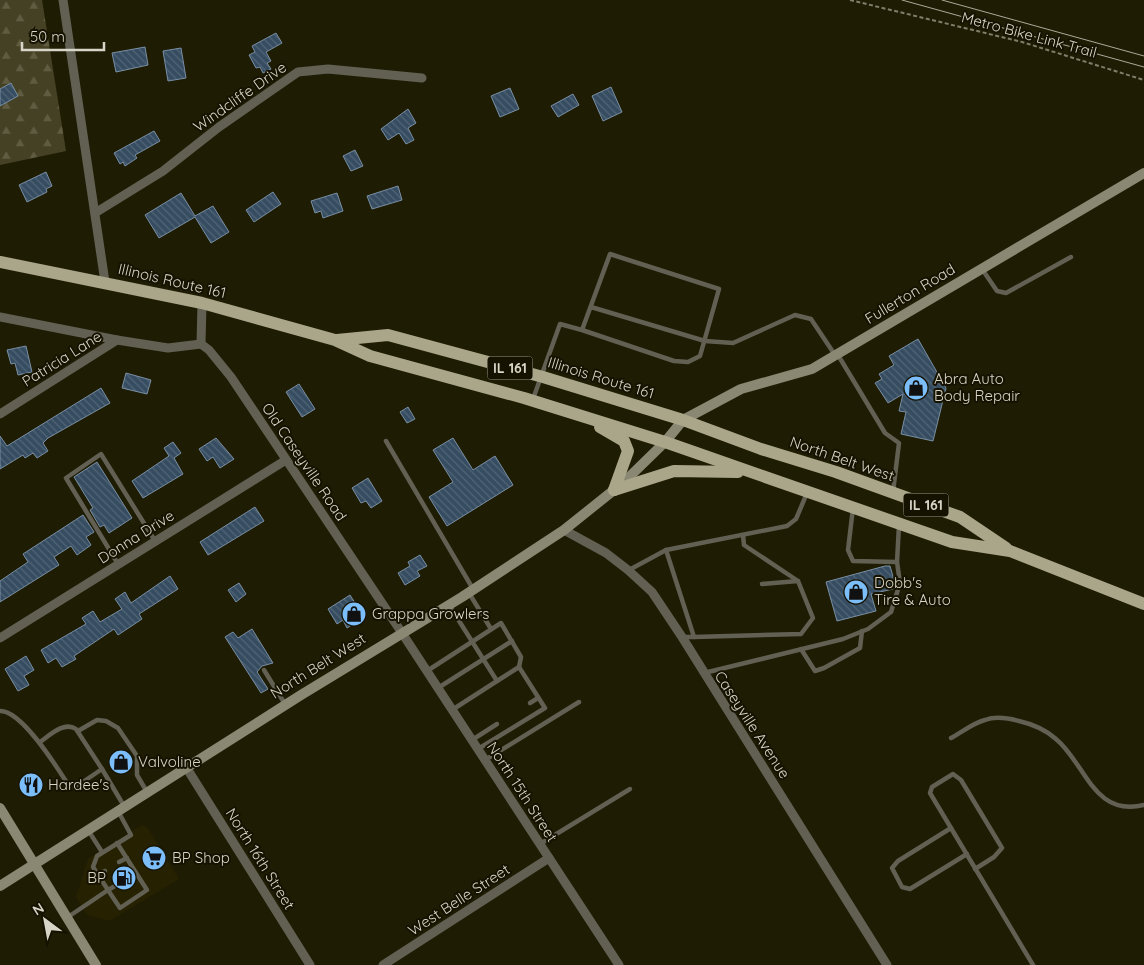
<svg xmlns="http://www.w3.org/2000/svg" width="1144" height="965" viewBox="0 0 1144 965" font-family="Quicksand,sans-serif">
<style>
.built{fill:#262101}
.forest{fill:url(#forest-firs)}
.building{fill:url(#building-back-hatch);stroke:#798fa4}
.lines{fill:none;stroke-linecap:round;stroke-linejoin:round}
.path{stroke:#807e6b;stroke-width:2;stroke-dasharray:4 2.5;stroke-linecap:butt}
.lane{stroke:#616053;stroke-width:4.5}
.street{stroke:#616053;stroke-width:9}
.secondary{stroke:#8a8772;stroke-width:10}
.primary{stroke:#a9a68a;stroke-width:12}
.tram{stroke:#aba999;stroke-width:1}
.labels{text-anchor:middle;stroke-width:4;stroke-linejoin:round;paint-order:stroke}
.shield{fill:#161200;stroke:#9d9a8b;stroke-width:1}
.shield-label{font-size:14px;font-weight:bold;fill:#d7d5c7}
.street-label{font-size:15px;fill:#d7d5c7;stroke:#161200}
.poi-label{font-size:15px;fill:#d7d5c7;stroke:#161200;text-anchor:start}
</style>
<defs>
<pattern id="forest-firs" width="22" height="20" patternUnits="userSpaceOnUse" patternTransform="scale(1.25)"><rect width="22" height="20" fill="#454124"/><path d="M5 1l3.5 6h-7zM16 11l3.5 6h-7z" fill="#5f5c42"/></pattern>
<pattern id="building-back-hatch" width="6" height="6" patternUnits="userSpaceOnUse" patternTransform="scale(1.25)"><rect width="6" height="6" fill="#354c61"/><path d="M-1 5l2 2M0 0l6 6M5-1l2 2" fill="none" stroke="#526576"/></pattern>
</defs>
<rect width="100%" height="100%" fill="#1f1c04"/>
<!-- built -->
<path class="built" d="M142,825L147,827L179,879L109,921L87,915L76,897L88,859Z"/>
<!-- forest -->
<path class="forest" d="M0,0H42L66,151L0,165Z"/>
<!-- building -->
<g class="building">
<path d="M276,33L282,43L266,52L271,61L267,63L271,69L263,73L260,67L256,68L249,55L255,52L252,46Z"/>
<path d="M145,47L148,65L116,72L112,53Z"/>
<path d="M181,48L186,78L168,81L163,51Z"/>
<path d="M11,83L18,96L0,106V89Z"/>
<path d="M611,87L622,112L603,121L592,96Z"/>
<path d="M510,88L519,109L500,117L491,96Z"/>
<path d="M573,94L579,105L558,117L551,106Z"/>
<path d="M408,109L416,123L408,128L414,140L406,144L399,133L388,140L381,129Z"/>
<path d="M154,131L160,141L135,155L137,158L125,166L123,162L120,164L114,153Z"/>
<path d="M355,150L363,166L351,171L343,156Z"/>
<path d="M46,172L52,186L46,189L47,192L27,202L19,185Z"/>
<path d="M398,186L402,200L372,209L367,196Z"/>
<path d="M273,192L281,204L254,222L246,210Z"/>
<path d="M181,193L195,216L213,206L229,232L211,243L195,217L159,238L145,215Z"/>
<path d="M337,193L343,211L323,218L321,211L315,213L311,201Z"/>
<path d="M918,339L946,388L933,441L901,434L906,412L899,411L903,394L888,403L875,383L882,379L879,374L894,365L889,356Z"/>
<path d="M26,346L32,372L18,375L15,363L11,364L7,350Z"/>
<path d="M126,373L151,380L147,394L122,388Z"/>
<path d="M299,384L315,409L302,417L286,392Z"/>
<path d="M101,388L110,403L48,438L43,443L48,451L37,458L33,453L25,458L23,455L0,469V436L7,446Z"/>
<path d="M408,407L415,419L407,423L400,412Z"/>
<path d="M216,438L234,459L220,468L213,457L207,461L199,449Z"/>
<path d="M453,438L473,470L495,456L513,485L447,526L429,497L453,482L433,450Z"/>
<path d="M173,442L181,453L174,458L183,474L143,498L132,481L169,456L164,448Z"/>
<path d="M97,462L132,518L109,533L104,525L100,527L90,510L93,508L74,477Z"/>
<path d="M368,478L382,501L371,508L366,501L361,503L352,488Z"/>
<path d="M255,507L264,521L208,555L200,542Z"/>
<path d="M83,515L94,532L86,537L91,545L77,555L71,546L54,557L59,565L0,602V581L28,562L23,554Z"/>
<path d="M420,555L427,566L417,571L420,576L405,585L398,573L410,566L408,562Z"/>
<path d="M885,566H890L894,580L891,581L893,589L871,594L876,611L837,621L826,582Z"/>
<path d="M170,576L178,589L139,614L142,619L118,635L114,629L74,656L76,659L62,667L56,658L48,663L41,650L86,624L82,618L93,611L100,622L122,609L115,599L125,592L131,603Z"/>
<path d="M239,583L246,594L236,602L228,590Z"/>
<path d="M350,595L364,617L347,628L343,620L337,624L328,609Z"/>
<path d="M252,629L273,663L262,666L257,672L268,689L261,693L225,637L233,632L238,638Z"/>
<path d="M26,656L34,670L24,676L29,685L18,691L5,669Z"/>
</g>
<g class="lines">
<!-- path -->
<path class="path" d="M850,0L1022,42L1144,80"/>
<!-- lane -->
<g class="lane">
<path d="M982,269L997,291L1006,293L1071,257"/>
<path d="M591,307L705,341L733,343L795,315L811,319L835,355"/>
<path d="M838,355L885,433L899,443L893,492"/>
<path d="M533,399L560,324L582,330L610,254L719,289L700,356L688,362L674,361L582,330"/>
<path d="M386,441L473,589"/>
<path d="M853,508L848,550L853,561L897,562"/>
<path d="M666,550L694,637H682"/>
<path d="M118,564L66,478L101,454L155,541"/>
<path d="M629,570L666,550L787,526L796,519L807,493"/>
<path d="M762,584L798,581"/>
<path d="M469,593L491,629"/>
<path d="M449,605L497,681L452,710"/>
<path d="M694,637L801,634L813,618L798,581L744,545L743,535"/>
<path d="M801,649L815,671L824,668L860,648L862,631"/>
<path d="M264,670L285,704"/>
<path d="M427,671L501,623L521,657L519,667"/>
<path d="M704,673L843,639L868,629L891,612L900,583L897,562L899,525"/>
<path d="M438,688L512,641"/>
<path d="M530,703L538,698"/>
<path d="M0,711C22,710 58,769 69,786H77L102,769L124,806"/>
<path d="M78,731L97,720L106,721L118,728L137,756V775L147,792"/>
<path d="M951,738C962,732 973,723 985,720C995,716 1008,718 1019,721C1032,724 1046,730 1056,739C1086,764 1093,817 1144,805"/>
<path d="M472,740L497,724"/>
<path d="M40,742C50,735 64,721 76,729L102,769"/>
<path d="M478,749L545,708L519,667L497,681"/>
<path d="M485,760L579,702"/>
<path d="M951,828L898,861L892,868L902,887L910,889L967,854"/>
<path d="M88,830L102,852"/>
<path d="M540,844L630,789"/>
<path d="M119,862L127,858"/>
<path d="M975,869L994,857L1002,848L961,780L953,774L932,787L930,793L1033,965"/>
<path d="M98,875L105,871"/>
<path d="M129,877L136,873"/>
<path d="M115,886L108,890L120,908L147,890L117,843"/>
<path d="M68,917L108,890L93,867L97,856L131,835L118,811"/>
</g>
<!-- street -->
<g class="street">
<path d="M63,0L105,282"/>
<path d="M95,213L163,171L219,127L298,72L328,69L422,78"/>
<path d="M202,303L201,344L209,350L231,377L402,633L619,965"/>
<path d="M0,317L117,340"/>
<path d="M0,414L117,340L168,348L201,344"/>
<path d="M564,530L606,553L628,570L652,592L682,637L887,965"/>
<path d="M0,638L286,460"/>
<path d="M186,767L310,965"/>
<path d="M383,965L549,858"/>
</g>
<!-- secondary -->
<g class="secondary">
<path d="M0,808L96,965"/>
<path d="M0,886L301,695L462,597L564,530L624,482L665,442L683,420L741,389L812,369L1144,173"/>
</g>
<!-- primary -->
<g class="primary">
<path d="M0,262L202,303L335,340L370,356L524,398L665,442L952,542L1010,551L1144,604"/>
<path d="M337,340L388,335L543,377L683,420L761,449L836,472L960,517L1006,548"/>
<path d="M600,427L624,441L628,451L614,490"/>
<path d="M614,490L674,471L738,472"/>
</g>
<!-- tram -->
<g class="tram">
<path d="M902,0L1144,67"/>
<path d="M942,0L1144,56"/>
</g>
</g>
<!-- icons -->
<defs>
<symbol id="shop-disc" viewBox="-11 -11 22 22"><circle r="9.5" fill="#7bbef9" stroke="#161200"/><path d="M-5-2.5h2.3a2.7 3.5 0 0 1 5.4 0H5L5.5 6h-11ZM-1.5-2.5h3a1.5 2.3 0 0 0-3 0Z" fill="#111"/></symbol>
<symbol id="restaurant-disc" viewBox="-11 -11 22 22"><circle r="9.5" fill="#7bbef9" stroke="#161200"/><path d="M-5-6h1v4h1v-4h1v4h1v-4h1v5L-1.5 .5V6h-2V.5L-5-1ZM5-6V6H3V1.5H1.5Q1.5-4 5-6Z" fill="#111"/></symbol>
<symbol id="supermarket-disc" viewBox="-11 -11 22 22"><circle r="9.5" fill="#7bbef9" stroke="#161200"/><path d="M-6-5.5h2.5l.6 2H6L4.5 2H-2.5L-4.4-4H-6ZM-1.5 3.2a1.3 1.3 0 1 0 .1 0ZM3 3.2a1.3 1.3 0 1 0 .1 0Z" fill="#111"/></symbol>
<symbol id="fuel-disc" viewBox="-11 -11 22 22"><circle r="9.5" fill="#7bbef9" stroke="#161200"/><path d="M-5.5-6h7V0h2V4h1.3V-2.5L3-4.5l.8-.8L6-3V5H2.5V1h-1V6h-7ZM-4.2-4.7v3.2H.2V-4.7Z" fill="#111"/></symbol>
</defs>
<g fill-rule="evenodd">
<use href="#shop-disc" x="902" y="374" width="28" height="28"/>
<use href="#shop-disc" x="842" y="578" width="28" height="28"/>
<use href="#shop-disc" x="340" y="600" width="28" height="28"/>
<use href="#shop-disc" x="107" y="748" width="28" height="28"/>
<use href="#restaurant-disc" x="17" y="771" width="28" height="28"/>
<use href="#supermarket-disc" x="140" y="844" width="28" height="28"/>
<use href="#fuel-disc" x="110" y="864" width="28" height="28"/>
</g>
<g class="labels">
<!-- shield labels -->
<g class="shield">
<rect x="487.5" y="356.5" width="45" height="23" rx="4"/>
<rect x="903.5" y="493.5" width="45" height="23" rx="4"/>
</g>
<g class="shield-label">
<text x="510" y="373">IL 161</text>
<text x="926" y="510">IL 161</text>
</g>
<!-- street labels -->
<g class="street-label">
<text transform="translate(1029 35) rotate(15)" y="5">Metro Bike Link Trail</text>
<text transform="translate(240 97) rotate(-35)" y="5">Windcliffe Drive</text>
<text transform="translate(172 281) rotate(13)" y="5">Illinois Route 161</text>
<text transform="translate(910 294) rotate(-31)" y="5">Fullerton Road</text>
<text transform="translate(62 359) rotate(-32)" y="5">Patricia Lane</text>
<text transform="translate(601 378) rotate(17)" y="5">Illinois Route 161</text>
<text transform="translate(842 459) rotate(19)" y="5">North Belt West</text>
<text transform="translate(304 462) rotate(56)" y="5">Old Caseyville Road</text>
<text transform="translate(136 537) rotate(-32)" y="5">Donna Drive</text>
<text transform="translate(318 666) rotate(-32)" y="5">North Belt West</text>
<text transform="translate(752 725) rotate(57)" y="5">Caseyville Avenue</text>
<text transform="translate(522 792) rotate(57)" y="5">North 15th Street</text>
<text transform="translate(260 859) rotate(58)" y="5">North 16th Street</text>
<text transform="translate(459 900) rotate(-33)" y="5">West Belle Street</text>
</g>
<!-- poi labels -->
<g class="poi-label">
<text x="934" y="384">Abra Auto<tspan x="934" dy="17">Body Repair</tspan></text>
<text x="874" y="588">Dobb's<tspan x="874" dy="17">Tire &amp; Auto</tspan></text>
<text x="372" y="619">Grappa Growlers</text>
<text x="138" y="767">Valvoline</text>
<text x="48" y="790">Hardee's</text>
<text x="172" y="863">BP Shop</text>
<text x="106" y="883" text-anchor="end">BP</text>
</g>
</g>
<!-- north arrow -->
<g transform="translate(45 920) rotate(328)" stroke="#161200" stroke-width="4" paint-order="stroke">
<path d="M0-4L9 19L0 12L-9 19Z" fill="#d7d5c7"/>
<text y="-8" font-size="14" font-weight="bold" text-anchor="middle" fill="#d7d5c7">N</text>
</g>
<!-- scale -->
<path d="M22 42v8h82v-8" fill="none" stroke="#d7d5c7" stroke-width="2.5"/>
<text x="30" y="42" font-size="15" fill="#d7d5c7" stroke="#161200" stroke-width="4" paint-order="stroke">50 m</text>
</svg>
